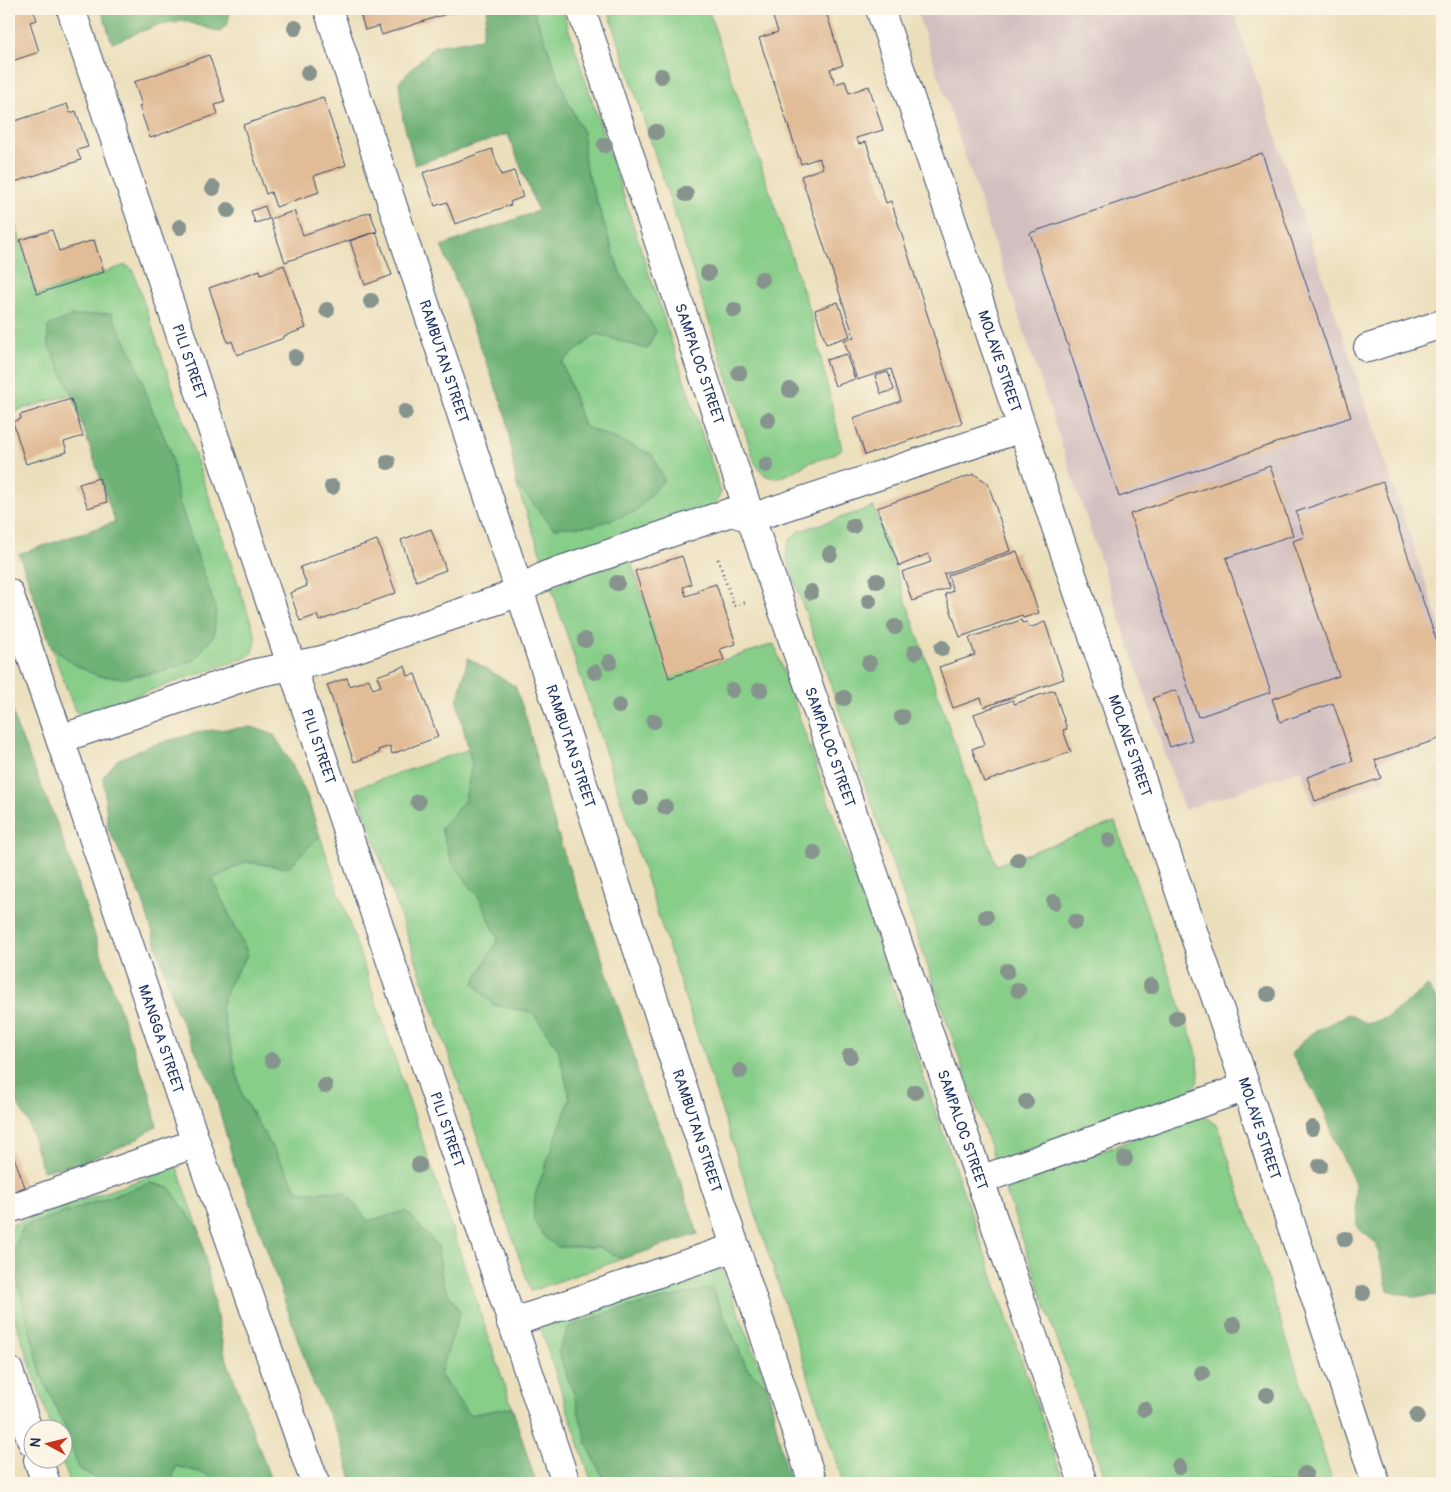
<svg xmlns="http://www.w3.org/2000/svg" width="1451" height="1492" viewBox="0 0 1451 1492" font-family="Pangolin,sans-serif">
<style>
.industrial{fill:#d2bfc0}
.green{fill:#87ce89;stroke:#517e74}
.forest{fill:#6db175;stroke:#44706a}
.building{fill:#e1bc97}
.lines{fill:none;stroke-linecap:round;stroke-linejoin:round}
.minor-casing{stroke:#3a496c;stroke-width:30}
.path{stroke:#3a496c;stroke-width:3;stroke-dasharray:1 4;stroke-linecap:butt}
.minor{stroke:#fff;stroke-width:28}
.tree{fill:#87948e}
.labels{text-anchor:middle;stroke-width:4.5;stroke-linejoin:round;paint-order:stroke}
.street-label{font-size:15px;fill:#1b2f5e;stroke:#fcf5e5}
</style>
<rect width="100%" height="100%" fill="#fcf5e5"/>
<filter id="ink" filterUnits="userSpaceOnUse"><feTurbulence type="fractalNoise" baseFrequency=".02" numOctaves="2"/><feDisplacementMap in="SourceGraphic" scale="10" xChannelSelector="R" yChannelSelector="G"/><feConvolveMatrix kernelMatrix="1 2 1 2 8 2 1 2 1" color-interpolation-filters="sRGB"/></filter>
<filter id="wash" filterUnits="userSpaceOnUse"><feTurbulence type="fractalNoise" baseFrequency=".0096" numOctaves="4" result="noise"/><feDisplacementMap in="SourceGraphic" scale="20" xChannelSelector="R" yChannelSelector="G"/><feGaussianBlur stdDeviation="1.12" result="paint"/><feColorMatrix in="noise" values="0 0 0 0 0 0 0 0 0 0 0 0 0 0 0 0 0 1.4 0 .05"/><feComposite in="paint" operator="in"/></filter>
<g filter="url(#wash)">
<rect width="100%" height="100%" fill="#ebdfbb"/>
<!-- industrial -->
<path class="industrial" d="M916,9H1233L1442,631V740L1379,761L1385,780L1313,805L1301,770L1184,810Z"/>
<!-- green -->
<g class="green">
<path d="M533,9H562L721,492L715,506L544,563L516,483L554,528L652,454L584,426L562,362L597,334L647,349L656,331L620,273L585,165L583,133L566,97Z"/>
<path d="M608,9H708L810,311L842,449C830,458 822,458 809,463C797,468 780,484 765,475C761,472 758,466 755,463Z"/>
<path d="M9,205L38,294L126,265L133,270L255,634C256,646 256,652 245,658L82,714L75,711L51,646L75,665L197,554L179,502L170,450L151,407L48,344L72,394L9,413Z"/>
<path d="M874,507L996,865L1115,822L1196,1050C1201,1081 1203,1085 1174,1100L995,1161L786,556C787,544 789,538 799,531Z"/>
<path d="M630,559L670,677L774,644L1064,1483H951L950,1482L946,1483H843L551,586Z"/>
<path d="M469,749L472,764L465,801L441,829L452,862L480,899L498,939L474,983L493,1005L532,1012L558,1048L570,1099L535,1195L558,1247H599L622,1259L531,1291L356,788Z"/>
<path d="M320,836L512,1407L469,1415L440,1374L460,1312L443,1284L437,1246L406,1211L368,1221L345,1192H299L243,1098L221,1008L228,986L248,954L212,879L246,862L288,868Z"/>
<path d="M1202,1115L1218,1126L1333,1483H1107L1004,1186Z"/>
<path d="M177,1167L200,1232L169,1187L150,1183L23,1227L11,1256L42,1377L67,1431L78,1468L97,1479L98,1483H70L62,1460V1430L52,1429L9,1301V1226Z"/>
<path d="M721,1268L768,1387L747,1368L712,1288L558,1352L574,1394L587,1444L606,1483H592L540,1327Z"/>
<path d="M176,1466L207,1474L214,1483H171Z"/>
</g>
<!-- forest -->
<g class="forest">
<path d="M101,9H230L228,23L220,32L185,21L155,26L112,43Z"/>
<path d="M488,9H533L566,97L583,133L585,165L620,273L656,331L647,349L597,334L562,362L584,426L652,454L664,480L635,512L592,526L553,528L516,483L506,415L454,276L441,246L538,211L508,134L415,165L403,120L399,82L434,46L481,39Z"/>
<path d="M111,313L135,360L151,407L170,450L179,502L216,609L214,635L195,660L160,672L124,678L98,676L75,665L51,646L19,554L115,522L72,394L48,344V326L71,316Z"/>
<path d="M468,658L515,686L526,717L546,796L567,863L594,934L633,1052L642,1092L656,1119L672,1156L698,1234L622,1259L599,1247H558L544,1237L533,1219L535,1195L570,1099L558,1048L532,1012L493,1005L474,983L498,939L480,899L452,862L441,829L465,800L472,764L457,702Z"/>
<path d="M9,697L16,725L58,826L139,1066L149,1090L157,1126L130,1143L84,1162L43,1171L28,1122L11,1093H9Z"/>
<path d="M252,727L274,735L289,759L307,796L320,836L288,868L246,862L212,879L248,954L228,986L221,1008L243,1098L299,1192H345L368,1221L406,1211L438,1246L443,1284L460,1312L440,1375L469,1415L512,1407L536,1483H353L340,1439L313,1383L248,1196L235,1167L213,1087L176,1010L142,898L108,828L103,777L117,760L149,746L203,731Z"/>
<path d="M1428,986L1440,1005L1438,1042L1442,1047V1295L1413,1297L1388,1290L1376,1243L1357,1227L1355,1183L1336,1144L1324,1110L1303,1073L1291,1054L1310,1034L1349,1014L1367,1024L1386,1018Z"/>
<path d="M150,1183L169,1187L200,1232L224,1352L272,1483H214L207,1474L176,1466L171,1483H98L97,1479L78,1468L67,1431L42,1377L11,1256L23,1227Z"/>
<path d="M712,1288L747,1368L768,1387L785,1466L791,1483H606L587,1444L574,1394L558,1352L569,1327L615,1310Z"/>
</g>
<g id="blocks">
<!-- building -->
<g class="building">
<path d="M9,9H33L37,20L30,22L39,52L9,62Z"/>
<path d="M359,9H461L382,35L379,26L365,30Z"/>
<path d="M768,9H825L843,65L830,69L835,84L845,81L849,93L869,86L883,130L856,138L859,144L866,142L886,203L891,201L962,423L865,455L853,418L901,401L891,369L857,380L844,340L854,337L801,176L823,168L819,158L801,164L759,38L778,32L771,12H769Z"/>
<path d="M209,55L225,102L215,105L218,114L150,138L139,106L142,105L134,82Z"/>
<path d="M323,97L346,165L314,176L319,192L276,207L271,192L266,194L243,125Z"/>
<path d="M67,104L70,113L76,111L88,147L77,150L81,160L9,184V123Z"/>
<path d="M492,149L501,175L514,171L523,197L510,202L511,205L455,224L447,202L435,206L423,173Z"/>
<path d="M1262,153L1351,417L1119,497L1030,233Z"/>
<path d="M265,206L269,219L255,223L251,211Z"/>
<path d="M294,211L303,235L370,212L377,231L285,262L270,219Z"/>
<path d="M52,230L59,251L94,240L104,272L37,294L20,240Z"/>
<path d="M376,232L392,275L365,285L350,241Z"/>
<path d="M284,265L306,328L284,336V338L237,355L232,341L228,343L209,288L260,270L261,274Z"/>
<path d="M838,302L850,336L826,344L815,310Z"/>
<path d="M846,354L855,379L835,386L826,360Z"/>
<path d="M888,372L894,390L881,394L875,376Z"/>
<path d="M71,399L83,436L64,442L67,452L26,464L13,422L21,419L20,415Z"/>
<path d="M1270,466L1293,535L1226,558L1271,692L1198,717L1130,514Z"/>
<path d="M974,474L988,483L1010,551L944,574L949,588L912,601L902,572L931,562L928,554L899,566L877,508Z"/>
<path d="M99,478L107,502L88,508L79,484Z"/>
<path d="M1383,482L1442,657V738L1375,760L1381,778L1315,801L1307,777L1353,761L1333,703L1280,722L1272,699L1339,676L1293,541L1304,537L1296,512Z"/>
<path d="M431,529L446,570L416,581L401,540Z"/>
<path d="M377,540L396,593L319,621L317,615L300,621L290,593L307,586L300,567Z"/>
<path d="M1017,551L1039,613L1023,618L1022,615L960,637L945,594L953,591L948,575Z"/>
<path d="M682,556L691,584L683,587L686,596L698,592L697,590L716,584L736,644L720,649L724,660L669,678L635,571Z"/>
<path d="M1021,620L1022,623L1027,622L1029,628L1045,622L1064,679L984,707L981,698L953,708L939,667L975,655L969,638Z"/>
<path d="M405,666L408,676L415,674L438,737L392,754L390,746L378,750L379,753L354,762L327,685L347,678L350,686L369,679L373,689L381,686L377,676Z"/>
<path d="M1054,690L1067,729L1063,730L1071,752L984,782L972,749L985,744L974,714L1013,700L1014,704Z"/>
<path d="M1176,690L1192,740L1170,747L1153,698Z"/>
<path d="M9,1144L25,1187L9,1193Z"/>
</g>
</g>
</g>
<g filter="url(#ink)">
<use href="#blocks" fill-opacity="0" stroke="#3a496c" stroke-width="1"/>
<g class="lines">
<defs>
<g id="minor">
<path id="s1" d="M71,9L566,1483"/>
<path id="s2" d="M328,9L813,1483"/>
<path id="s3" d="M581,9L760,545L980,1180L1083,1483"/>
<path id="s4" d="M880,9L1246,1087L1376,1483"/>
<path d="M1368,348L1442,324"/>
<path id="s5" d="M9,593L60,739L196,1143L315,1483"/>
<path d="M60,739L256,673L322,660L501,599L547,575L731,512L751,518L1022,428"/>
<path d="M980,1180L1246,1087"/>
<path d="M9,1209L196,1143"/>
<path d="M511,1323L736,1247"/>
<path d="M9,1371L32,1442"/>
<path d="M38,1460L46,1483"/>
</g>
</defs>
<!-- minor casing -->
<use href="#minor" class="minor-casing"/>
<!-- path -->
<path class="path" d="M718,559L734,606L747,602"/>
<!-- minor -->
<use href="#minor" class="minor"/>
</g>
<!-- trees -->
<g class="tree">
<circle cx="295" cy="28" r="8"/>
<circle cx="308" cy="73" r="8"/>
<circle cx="661" cy="76" r="8"/>
<circle cx="656" cy="132" r="8"/>
<circle cx="605" cy="145" r="8"/>
<circle cx="213" cy="188" r="8"/>
<circle cx="686" cy="194" r="8"/>
<circle cx="228" cy="210" r="8"/>
<circle cx="180" cy="227" r="8"/>
<circle cx="708" cy="273" r="8"/>
<circle cx="762" cy="279" r="8"/>
<circle cx="371" cy="301" r="8"/>
<circle cx="327" cy="310" r="8"/>
<circle cx="734" cy="310" r="8"/>
<circle cx="295" cy="357" r="8"/>
<circle cx="739" cy="373" r="8"/>
<circle cx="790" cy="390" r="8"/>
<circle cx="405" cy="412" r="8"/>
<circle cx="768" cy="420" r="8"/>
<circle cx="388" cy="462" r="8"/>
<circle cx="766" cy="465" r="8"/>
<circle cx="332" cy="487" r="8"/>
<circle cx="853" cy="526" r="8"/>
<circle cx="830" cy="554" r="8"/>
<circle cx="877" cy="581" r="8"/>
<circle cx="617" cy="583" r="8"/>
<circle cx="811" cy="592" r="8"/>
<circle cx="869" cy="601" r="8"/>
<circle cx="895" cy="627" r="8"/>
<circle cx="585" cy="640" r="8"/>
<circle cx="942" cy="648" r="8"/>
<circle cx="915" cy="652" r="8"/>
<circle cx="610" cy="662" r="8"/>
<circle cx="869" cy="663" r="8"/>
<circle cx="595" cy="672" r="8"/>
<circle cx="732" cy="690" r="8"/>
<circle cx="760" cy="690" r="8"/>
<circle cx="844" cy="698" r="8"/>
<circle cx="619" cy="706" r="8"/>
<circle cx="902" cy="717" r="8"/>
<circle cx="654" cy="721" r="8"/>
<circle cx="640" cy="798" r="8"/>
<circle cx="418" cy="802" r="8"/>
<circle cx="665" cy="807" r="8"/>
<circle cx="1109" cy="840" r="8"/>
<circle cx="814" cy="853" r="8"/>
<circle cx="1018" cy="860" r="8"/>
<circle cx="1054" cy="902" r="8"/>
<circle cx="986" cy="917" r="8"/>
<circle cx="1075" cy="922" r="8"/>
<circle cx="1007" cy="971" r="8"/>
<circle cx="1151" cy="986" r="8"/>
<circle cx="1018" cy="990" r="8"/>
<circle cx="1268" cy="994" r="8"/>
<circle cx="1176" cy="1018" r="8"/>
<circle cx="850" cy="1056" r="8"/>
<circle cx="272" cy="1060" r="8"/>
<circle cx="740" cy="1071" r="8"/>
<circle cx="325" cy="1086" r="8"/>
<circle cx="915" cy="1092" r="8"/>
<circle cx="1026" cy="1102" r="8"/>
<circle cx="1312" cy="1128" r="8"/>
<circle cx="1125" cy="1159" r="8"/>
<circle cx="419" cy="1165" r="8"/>
<circle cx="1320" cy="1166" r="8"/>
<circle cx="1345" cy="1239" r="8"/>
<circle cx="1363" cy="1293" r="8"/>
<circle cx="1234" cy="1325" r="8"/>
<circle cx="1202" cy="1373" r="8"/>
<circle cx="1267" cy="1395" r="8"/>
<circle cx="1144" cy="1409" r="8"/>
<circle cx="1417" cy="1416" r="8"/>
<circle cx="1179" cy="1467" r="8"/>
<circle cx="1305" cy="1474" r="8"/>
</g>
</g>
<g class="labels">
<!-- street labels -->
<g class="street-label">
<text dy="5" stroke="none"><textPath href="#s2" startOffset="371">RAMBUTAN STREET</textPath></text>
<text dy="5" stroke="none"><textPath href="#s1" startOffset="372">PILI STREET</textPath></text>
<text dy="5" stroke="none"><textPath href="#s4" startOffset="372">MOLAVE STREET</textPath></text>
<text dy="5" stroke="none"><textPath href="#s3" startOffset="374">SAMPALOC STREET</textPath></text>
<text dy="5" stroke="none"><textPath href="#s4" startOffset="778">MOLAVE STREET</textPath></text>
<text dy="5" stroke="none"><textPath href="#s1" startOffset="778">PILI STREET</textPath></text>
<text dy="5" stroke="none"><textPath href="#s2" startOffset="776">RAMBUTAN STREET</textPath></text>
<text dy="5" stroke="none"><textPath href="#s3" startOffset="779">SAMPALOC STREET</textPath></text>
<text dy="5" stroke="none"><textPath href="#s5" startOffset="471">MANGGA STREET</textPath></text>
<text dy="5" stroke="none"><textPath href="#s3" startOffset="1184">SAMPALOC STREET</textPath></text>
<text dy="5" stroke="none"><textPath href="#s4" startOffset="1182">MOLAVE STREET</textPath></text>
<text dy="5" stroke="none"><textPath href="#s1" startOffset="1182">PILI STREET</textPath></text>
<text dy="5" stroke="none"><textPath href="#s2" startOffset="1181">RAMBUTAN STREET</textPath></text>
</g>
</g>
<!-- margin -->
<rect width="1451" height="1492" fill="none" stroke="#fcf5e5" stroke-width="30"/>
<!-- north arrow -->
<g transform="translate(48 1444) rotate(277)"><circle r="24" fill="#fcf5e5" stroke="#a2a6af"/>
<path d="M0-4L9 19L0 12L-9 19Z" fill="#c8321e"/>
<text y="-8" font-size="14" font-weight="bold" text-anchor="middle" fill="#1b2f5e">N</text>
</g>
</svg>
